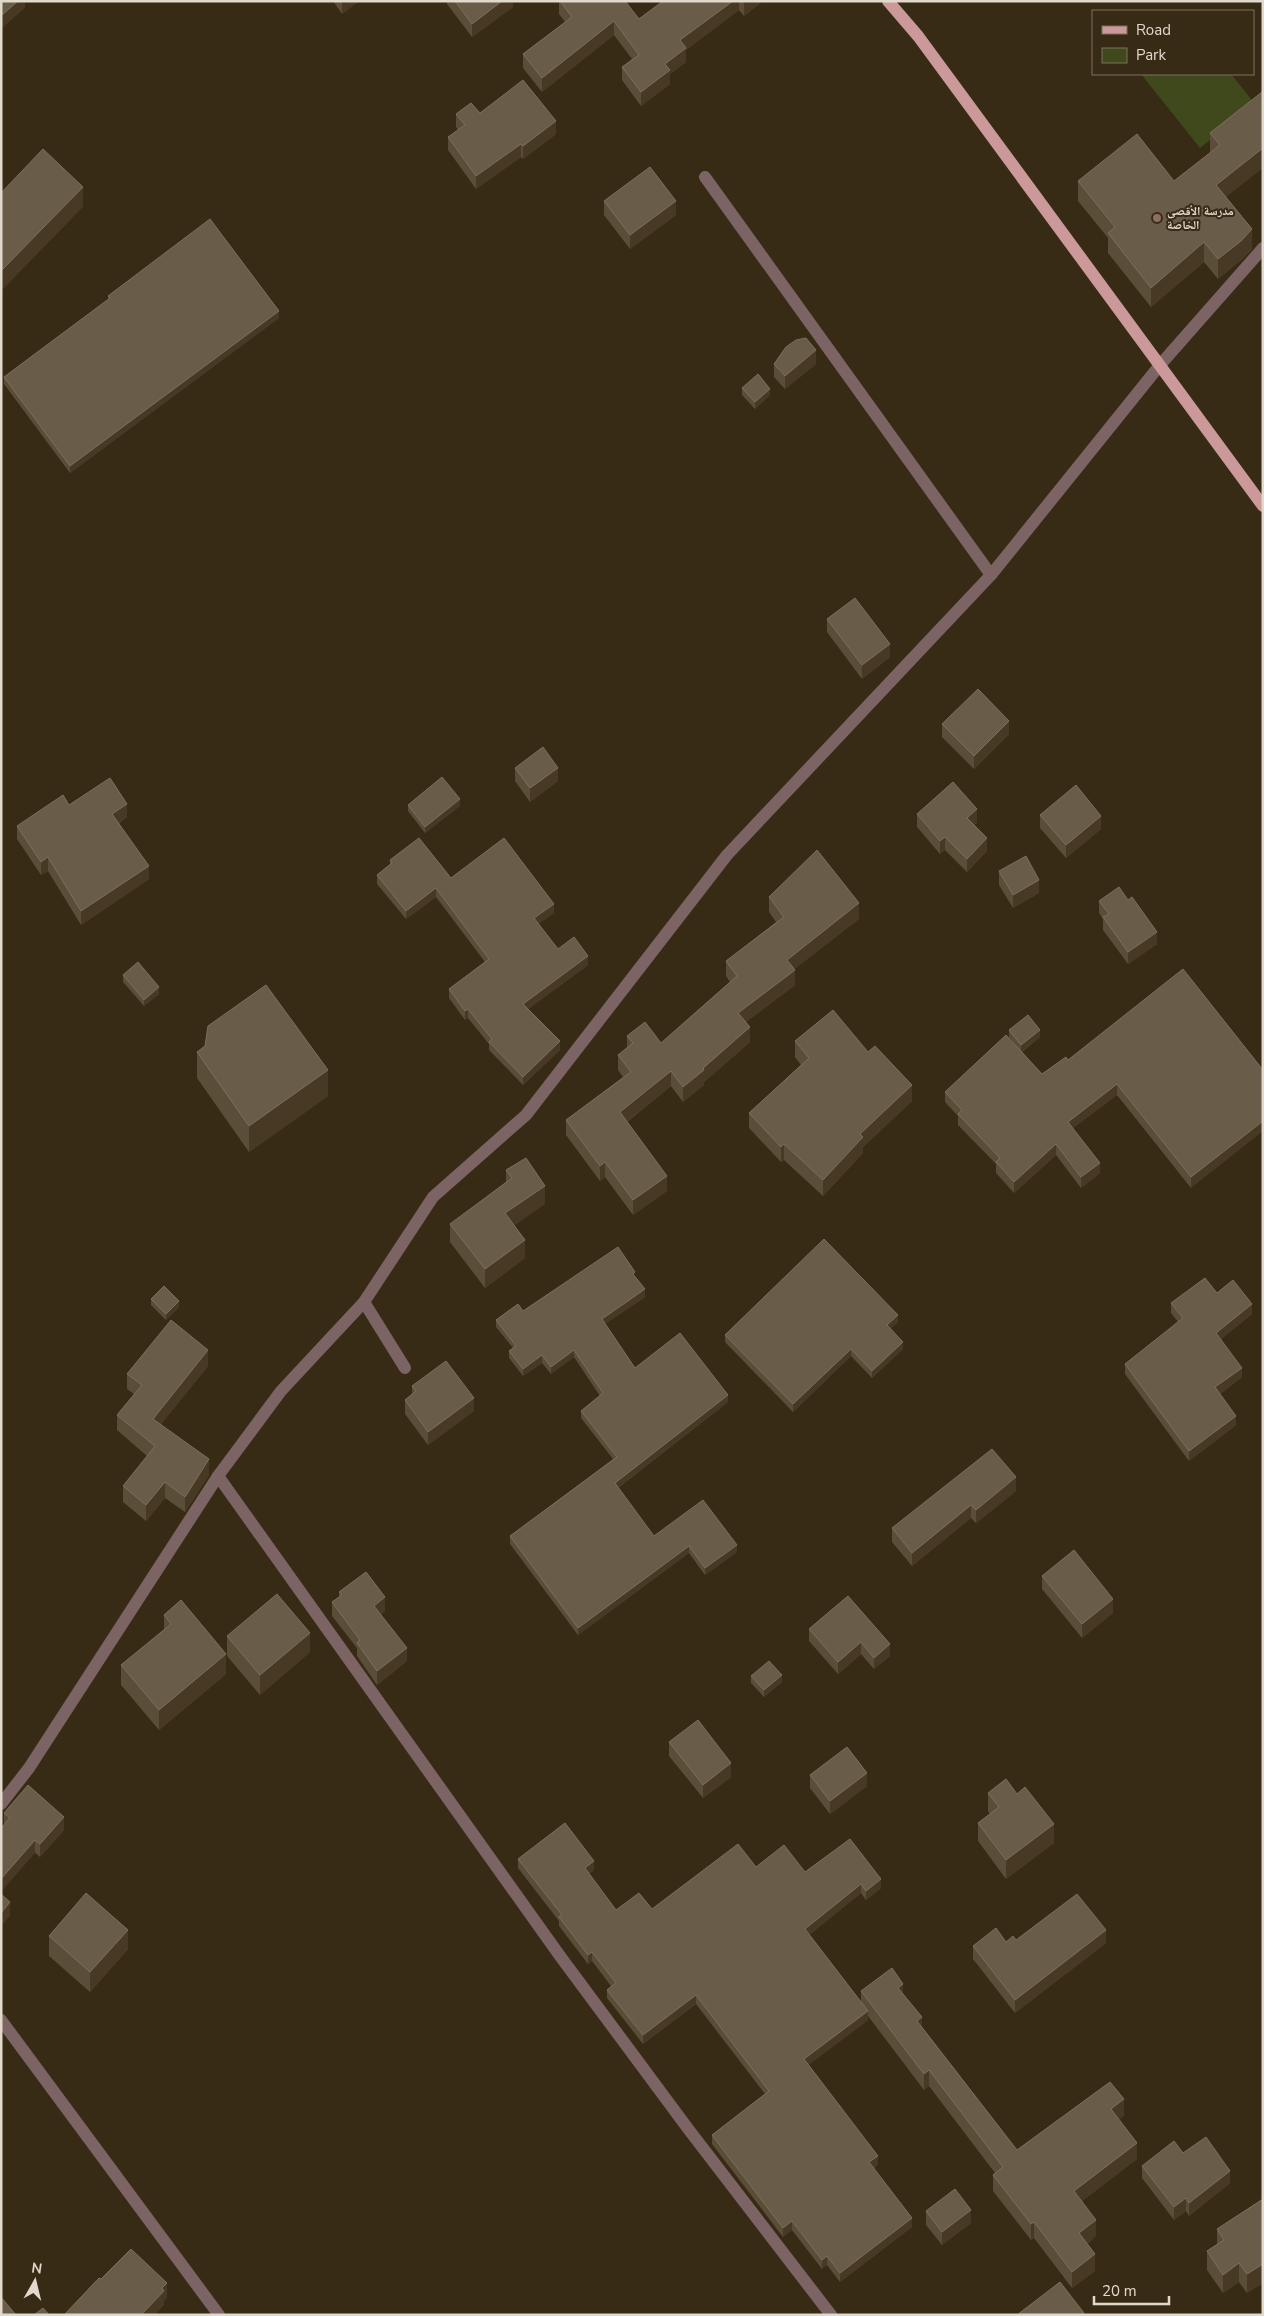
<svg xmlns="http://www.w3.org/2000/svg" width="1264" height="2316" viewBox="0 0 1264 2316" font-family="'Nunito Sans','Noto Naskh Arabic',sans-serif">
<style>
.green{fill:#40491c}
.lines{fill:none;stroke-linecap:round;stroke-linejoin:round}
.minor{stroke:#7d6464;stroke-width:12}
.major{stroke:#cc999a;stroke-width:12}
.wall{fill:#5b4e39}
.shaded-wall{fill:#473924}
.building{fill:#695c49;stroke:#7c705d}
.education-dot{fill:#8d6e63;stroke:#382b16;stroke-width:2}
.labels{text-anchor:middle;stroke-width:4;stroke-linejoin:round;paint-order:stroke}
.poi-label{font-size:12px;font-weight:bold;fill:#e1d9cc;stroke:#382b16;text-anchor:start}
</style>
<rect width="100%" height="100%" fill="#382b16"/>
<!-- green -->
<path class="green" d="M1141,74H1231L1255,104L1200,148Z"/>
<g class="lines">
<!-- minor -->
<g class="minor">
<path d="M705,177L991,575"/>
<path d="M364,1302L405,1368"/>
<path d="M218,1476L560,1956L689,2130L831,2315"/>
<path d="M1,1804L29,1768L218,1476L281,1391L364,1302L433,1197L526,1115L727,855L991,575L1160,365L1263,248"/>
<path d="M1,2020L219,2315"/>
</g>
<!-- major -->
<path class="major" d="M888,1L918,36L1263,506"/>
</g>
<!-- wall -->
<g class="wall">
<path d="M333,1H359L342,14Z"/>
<path d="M447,1H513V7L472,37L447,4Z"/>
<path d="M559,1H625L639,19L663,1H763L744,16L739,10L686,50V62L670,74V84L641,106L622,80V67L632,59L614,35L542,92L523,68V54L565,22L559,14Z"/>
<path d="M1262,92L1226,197L1252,249L1241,260L1218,279L1204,262L1151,307L1108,253V238L1078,201V181H1174L1210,153V133Z"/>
<path d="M480,113L556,134L523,159L521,157L476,189L448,150V137L458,130L456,127V114Z"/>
<path d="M604,201L676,215L630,249L604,215Z"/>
<path d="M108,296L279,318L70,473L4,384V377L108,300Z"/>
<path d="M774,364H816L785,389L774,377Z"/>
<path d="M742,388L770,395L755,409L742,395Z"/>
<path d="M827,619L890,657L862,679L827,632Z"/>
<path d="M942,724L1009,734L974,769L942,737Z"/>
<path d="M515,768L558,781L530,802L515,781Z"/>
<path d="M69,805L127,817L119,823L149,879L81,925L48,871L41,875L17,839V826Z"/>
<path d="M408,805L460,806L425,833L408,811Z"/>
<path d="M917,814L977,822L974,825L987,851L967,872L945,850L940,854L917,827Z"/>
<path d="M1040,815L1101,829L1066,858L1040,828Z"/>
<path d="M390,860L451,878L554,913L538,924L558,949L588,965L528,1009L560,1050L523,1085L489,1050V1044L468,1018L465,1020L449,998V989L485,962L436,897L406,919L377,884V875L390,864Z"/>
<path d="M999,871L1039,893L1013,908L999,885Z"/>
<path d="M769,897L859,919L794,969L795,985L746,1022L750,1042L704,1082V1085L683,1102L671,1086L627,1122L667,1191L633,1215L605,1177L600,1181L566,1135V1120L623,1077L618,1070V1055L627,1048V1036L661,1043L730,982L726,976V961L776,922L769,912Z"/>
<path d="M1099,901L1157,944L1128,964L1103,930V919L1099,913Z"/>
<path d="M123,975L159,994L144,1006L123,982Z"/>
<path d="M1009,1030L1040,1037L1022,1052L1042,1074L1068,1060L1263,1070L1191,1188L1117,1095L1073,1128L1100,1173L1081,1188L1056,1155L1014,1193L996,1173V1164L958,1125V1116L945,1102V1092L1021,1052L1009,1037Z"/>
<path d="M795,1041L868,1052L912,1101L863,1147V1153L823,1196L784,1160L781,1162L749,1128V1113L801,1065L795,1057Z"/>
<path d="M197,1052L328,1096L249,1152L197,1078Z"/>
<path d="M506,1170L545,1204L514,1225L525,1258L485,1288L450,1242V1224L506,1182Z"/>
<path d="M635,1277L645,1297L605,1324L635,1368L728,1402L618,1488L654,1536L737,1552L705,1575L689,1553L578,1635L510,1544V1536L613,1459L581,1418V1411L600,1396L574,1357L551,1374L542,1363L523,1376L509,1358V1351L513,1348L496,1327V1320Z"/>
<path d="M1217,1293L1252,1314L1221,1339L1242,1377L1220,1394L1236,1425L1189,1461L1125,1374V1364L1178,1322L1171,1313V1303Z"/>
<path d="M151,1299L179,1307L166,1320L151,1305Z"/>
<path d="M898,1322L890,1329L903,1349L872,1378L851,1356L793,1412L725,1342V1335Z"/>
<path d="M208,1366L161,1424L209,1475L185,1512L165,1498L146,1521L123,1502V1486L147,1456L117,1430V1415L134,1394L127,1389V1374Z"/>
<path d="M412,1386L474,1411L428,1445L405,1414V1400L412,1394Z"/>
<path d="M1016,1491L976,1523L971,1518L912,1566L892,1542V1528Z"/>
<path d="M1042,1576L1113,1613L1082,1638L1042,1589Z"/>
<path d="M339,1592L385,1611L381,1614L407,1661L377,1685L357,1656V1648L332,1616V1602L339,1597Z"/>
<path d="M848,1596L890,1656L874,1669L861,1654L838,1674L809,1641V1629Z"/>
<path d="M164,1615L226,1674L159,1730L121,1685V1665L164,1630Z"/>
<path d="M227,1636L310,1652L260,1695L227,1656Z"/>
<path d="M751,1676L782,1682L764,1697L751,1683Z"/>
<path d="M669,1742L731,1777L703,1798L669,1756Z"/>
<path d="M810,1775L867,1786L830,1814L810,1788Z"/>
<path d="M988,1793L1054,1843L1006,1879L978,1841V1823L990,1814L988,1811Z"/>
<path d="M4,1813L64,1830L40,1857L4,1825Z"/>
<path d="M518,1859L594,1870L589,1874L616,1910L652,1909L756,1867L805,1872L881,1888L866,1900L861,1893L809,1935L861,2003V1991L903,1994L922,2027L1017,2150L1124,2116L1119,2119L1137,2159L1082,2201L1096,2236L1087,2244L1095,2271L1072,2288L1034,2238L1031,2240L993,2191V2175L995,2173L929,2086L924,2090L868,2016V2020L808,2065L878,2164L874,2168L912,2227L840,2282L827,2265L822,2269L792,2230L783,2237L712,2144V2135L765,2094L696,2004L643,2044L607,1998V1990L611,1986L592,1961L588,1964L559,1926V1921L518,1868Z"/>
<path d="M49,1936L128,1949L90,1992L49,1956Z"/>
<path d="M1006,1942L1106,1943L1015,2013L973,1959V1946Z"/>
<path d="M1183,2153L1230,2183L1189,2216L1186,2211L1174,2220L1142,2178V2166Z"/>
<path d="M1263,2199V2283L1247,2293L1239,2282L1223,2293L1207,2270V2251L1217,2244V2229Z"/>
<path d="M926,2211L971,2223L942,2245L926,2225Z"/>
</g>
<!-- shaded-wall -->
<g class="shaded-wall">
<path d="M18,1H25V8L1,29V16Z"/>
<path d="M342,1H359L342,14Z"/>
<path d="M502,1H513V7L472,37V24Z"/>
<path d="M733,1H739V10L686,50V62L670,74V84L641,106V92L665,64L680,40Z"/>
<path d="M745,1H763L744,16V2Z"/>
<path d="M614,21V35L542,92V78Z"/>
<path d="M556,121V134L523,159V146Z"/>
<path d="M521,144V157L476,189V176Z"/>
<path d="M1263,148V168L1216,205V185Z"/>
<path d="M83,187V207L1,291V271Z"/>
<path d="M676,201V215L630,249V235Z"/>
<path d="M1252,229V249L1241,260L1218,279V259Z"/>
<path d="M1204,242V262L1151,307V288Z"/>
<path d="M279,311V318L70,473V466Z"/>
<path d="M816,350V364L785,389V376Z"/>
<path d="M770,389V395L755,409V402Z"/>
<path d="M890,644V657L862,679V665Z"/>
<path d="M1009,721V734L974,769V756Z"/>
<path d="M558,768V781L530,802V788Z"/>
<path d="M460,799V806L425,833V827Z"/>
<path d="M127,804V817L112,827V814Z"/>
<path d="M977,809V822L967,831V818Z"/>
<path d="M1101,816V829L1066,858V845Z"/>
<path d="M945,837V850L940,854V841Z"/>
<path d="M987,838V851L967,872V859Z"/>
<path d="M48,857V871L41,875V862Z"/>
<path d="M149,866V879L81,925V911Z"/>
<path d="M1039,880V893L1013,908V895Z"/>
<path d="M436,888V897L406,919V911Z"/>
<path d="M859,903V919L787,975V960Z"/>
<path d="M554,904V913L534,927V918Z"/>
<path d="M1157,932V944L1128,964V952Z"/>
<path d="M588,956V965L523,1013V1004Z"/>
<path d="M795,970V985L738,1028V1013Z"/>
<path d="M159,987V994L144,1006V1000Z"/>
<path d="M468,1009V1018L465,1020V1011Z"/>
<path d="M750,1027V1042L704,1082V1085L683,1102V1087Z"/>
<path d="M1040,1030V1037L1021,1052V1045Z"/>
<path d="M560,1041V1050L523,1085V1077Z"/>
<path d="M328,1070V1096L249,1152V1126Z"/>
<path d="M671,1071V1086L620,1127V1112Z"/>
<path d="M1117,1084V1095L1068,1132V1122Z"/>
<path d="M912,1085V1101L863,1147V1153L823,1196V1180L860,1134Z"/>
<path d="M1263,1121V1131L1191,1188V1177Z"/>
<path d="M784,1144V1160L781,1162V1147Z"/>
<path d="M1056,1144V1155L1014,1193V1182Z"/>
<path d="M605,1162V1177L600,1181V1166Z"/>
<path d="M1100,1163V1173L1081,1188V1177Z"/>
<path d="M667,1176V1191L633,1215V1200Z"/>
<path d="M545,1186V1204L505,1232V1213Z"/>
<path d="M525,1240V1258L485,1288V1269Z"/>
<path d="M645,1289V1297L602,1326V1319Z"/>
<path d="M179,1301V1307L166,1320V1314Z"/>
<path d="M1252,1304V1314L1216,1343V1333Z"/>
<path d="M898,1315V1322L887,1332V1325Z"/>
<path d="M903,1342V1349L872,1378V1371Z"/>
<path d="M851,1349V1356L793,1412V1404Z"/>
<path d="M208,1350V1366L153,1434V1419Z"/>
<path d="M574,1350V1357L551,1374V1367Z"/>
<path d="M542,1355V1363L523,1376V1369Z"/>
<path d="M1242,1368V1377L1215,1397V1387Z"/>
<path d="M728,1395V1402L615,1490V1483Z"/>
<path d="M474,1398V1411L428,1445V1432Z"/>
<path d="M1236,1416V1425L1189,1461V1451Z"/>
<path d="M209,1459V1475L185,1512V1497Z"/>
<path d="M1016,1477V1491L976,1523V1510Z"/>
<path d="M165,1482V1498L146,1521V1505Z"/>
<path d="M971,1505V1518L912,1566V1553Z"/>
<path d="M737,1545V1552L705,1575V1568Z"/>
<path d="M689,1546V1553L578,1635V1628Z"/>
<path d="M385,1597V1611L374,1619V1606Z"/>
<path d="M1113,1599V1613L1082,1638V1624Z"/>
<path d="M310,1633V1652L260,1695V1675Z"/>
<path d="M861,1642V1654L838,1674V1662Z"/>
<path d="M890,1644V1656L874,1669V1658Z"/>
<path d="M407,1648V1661L377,1685V1671Z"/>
<path d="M226,1654V1674L159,1730V1710Z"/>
<path d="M782,1675V1682L764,1697V1690Z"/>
<path d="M731,1763V1777L703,1798V1785Z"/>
<path d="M867,1773V1786L830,1814V1801Z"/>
<path d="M64,1817V1830L40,1857V1844Z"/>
<path d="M1054,1824V1843L1006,1879V1860Z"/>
<path d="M35,1840V1853L1,1892V1879Z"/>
<path d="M594,1861V1870L585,1877V1868Z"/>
<path d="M881,1879V1888L866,1900V1891Z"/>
<path d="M861,1884V1893L805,1938V1929Z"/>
<path d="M10,1902V1916L1,1926V1913Z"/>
<path d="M128,1930V1949L90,1992V1972Z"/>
<path d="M1106,1930V1943L1015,2013V2000Z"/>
<path d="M592,1952V1961L588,1964V1955Z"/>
<path d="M903,1984V2000L898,1988Z"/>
<path d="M696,1995V2004L643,2044V2035Z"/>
<path d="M868,2011V2020L804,2068V2059Z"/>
<path d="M922,2017V2033L917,2021Z"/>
<path d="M929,2070V2086L924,2090V2074Z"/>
<path d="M1124,2099V2116L1111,2125V2109Z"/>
<path d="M1137,2143V2159L1074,2207V2191Z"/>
<path d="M878,2156V2164L869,2171V2162Z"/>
<path d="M1230,2171V2183L1189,2216V2203Z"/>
<path d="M1186,2198V2211L1174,2220V2207Z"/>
<path d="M971,2210V2223L942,2245V2232Z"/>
<path d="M912,2218V2227L840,2282V2273Z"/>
<path d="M1096,2220V2236L1079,2250V2233Z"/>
<path d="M792,2221V2230L783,2237V2228Z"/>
<path d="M1034,2222V2238L1031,2240V2224Z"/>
<path d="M1095,2254V2271L1072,2288V2272Z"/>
<path d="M827,2256V2265L822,2269V2260Z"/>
<path d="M1239,2263V2282L1223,2293V2275Z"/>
<path d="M1263,2264V2283L1247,2293V2274Z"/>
<path d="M167,2283V2298L164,2301V2305L155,2315H141L162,2288Z"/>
</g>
<!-- building -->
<g class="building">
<path d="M1,1H18L1,16Z"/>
<path d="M455,1H502L472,24Z"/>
<path d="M560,1H625L639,19L663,1H733L680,40L686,48L665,64L670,70L641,92L622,67L639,55L614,21L542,78L523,54L572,17Z"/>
<path d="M523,80L556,121L523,146L521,144L476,176L448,137L465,125L456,114L471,103L480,113Z"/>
<path d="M1262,92L1263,93V148L1216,185L1252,229L1241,241L1218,259L1204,242L1151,288L1108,233L1115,227L1078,181L1137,134L1174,181L1220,145L1210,133Z"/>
<path d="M43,149L83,187L1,271V193Z"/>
<path d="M650,167L676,201L630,235L604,201Z"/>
<path d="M210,219L279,311L70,466L4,377L110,298L108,296Z"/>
<path d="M806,338L816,350L785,376L774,364L786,347L796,340Z"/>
<path d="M758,374L770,389L755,402L742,388Z"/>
<path d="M855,598L890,644L862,665L827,619Z"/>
<path d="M978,689L1009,721L974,756L942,724Z"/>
<path d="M543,747L558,768L530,788L515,768Z"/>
<path d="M442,777L460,799L425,827L408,805Z"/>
<path d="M110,778L127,804L112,814L149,866L81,911L48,857L41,862L17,826L63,795L69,805Z"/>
<path d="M953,782L977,809L967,818L987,838L967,859L945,837L940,841L917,814Z"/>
<path d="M1076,785L1101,816L1066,845L1040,815Z"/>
<path d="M419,838L451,878L504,838L554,904L534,918L558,949L574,937L588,956L523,1004L560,1041L523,1077L489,1042L492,1039L468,1009L465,1011L449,989L489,959L436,888L406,911L377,875L392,863L390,860Z"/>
<path d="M817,850L859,903L787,960L795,970L738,1013L750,1027L703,1068L704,1070L683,1087L671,1071L620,1112L667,1176L633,1200L605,1162L600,1166L566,1120L631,1072L618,1055L633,1043L627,1036L645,1022L661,1043L737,976L726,961L784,917L769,897Z"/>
<path d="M1026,856L1039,880L1013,895L999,871Z"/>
<path d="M1119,887L1128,900L1132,897L1157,932L1128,952L1103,917L1109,914L1099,901Z"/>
<path d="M138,962L159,987L144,1000L123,975Z"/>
<path d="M1183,969L1263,1070V1121L1191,1177L1117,1084L1068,1122L1100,1163L1081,1177L1056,1144L1014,1182L996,1162L1000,1158L958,1114L962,1110L945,1092L1006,1035L1042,1074L1066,1057L1068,1060Z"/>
<path d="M266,985L328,1070L249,1126L197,1052L205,1046L208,1026Z"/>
<path d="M833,1010L868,1052L875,1046L912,1085L860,1134L863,1137L823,1180L784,1144L781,1147L749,1113L809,1058L795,1041Z"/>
<path d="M1028,1015L1040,1030L1021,1045L1009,1030Z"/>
<path d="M526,1158L545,1186L505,1213L525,1240L485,1269L450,1224L512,1178L506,1170Z"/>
<path d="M824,1239L898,1315L887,1325L903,1342L872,1371L851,1349L793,1404L725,1335Z"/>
<path d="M618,1247L635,1272L633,1274L645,1289L602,1319L635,1368L680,1333L728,1395L615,1483L654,1536L703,1500L737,1545L705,1568L689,1546L578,1628L510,1536L617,1457L581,1411L603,1393L574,1350L551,1367L542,1355L523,1369L509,1351L516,1346L496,1320L518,1304L523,1311Z"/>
<path d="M1205,1278L1217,1293L1233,1280L1252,1304L1216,1333L1242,1368L1215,1387L1236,1416L1189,1451L1125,1364L1183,1318L1171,1303Z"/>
<path d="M164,1286L179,1301L166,1314L151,1299Z"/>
<path d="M171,1320L208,1350L153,1419L209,1459L185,1497L165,1482L146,1505L123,1486L155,1446L117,1415L142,1385L127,1374Z"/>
<path d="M446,1361L474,1398L428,1432L405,1400L416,1391L412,1386Z"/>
<path d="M992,1449L1016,1477L976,1510L971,1505L912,1553L892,1528Z"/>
<path d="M1074,1550L1113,1599L1082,1624L1042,1576Z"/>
<path d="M366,1572L385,1597L374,1606L407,1648L377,1671L357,1643L360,1640L332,1602L342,1595L339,1592Z"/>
<path d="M277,1594L310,1633L260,1675L227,1636Z"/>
<path d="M848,1596L890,1644L874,1658L861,1642L838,1662L809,1629Z"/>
<path d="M181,1600L226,1654L159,1710L121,1665L171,1624L164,1615Z"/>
<path d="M769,1661L782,1675L764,1690L751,1676Z"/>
<path d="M698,1720L731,1763L703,1785L669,1742Z"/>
<path d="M847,1747L867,1773L830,1801L810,1775Z"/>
<path d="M1006,1779L1017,1794L1025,1787L1054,1824L1006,1860L978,1823L999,1807L988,1793Z"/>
<path d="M28,1785L64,1817L40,1844L35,1840L1,1879V1828L10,1818L4,1813Z"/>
<path d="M565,1823L594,1861L585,1868L616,1910L639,1893L652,1909L738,1844L756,1867L784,1845L805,1872L850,1839L881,1879L866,1891L861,1884L805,1929L868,2011L804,2059L878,2156L869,2162L912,2218L840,2273L827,2256L822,2260L792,2221L783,2228L712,2135L769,2091L696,1995L643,2035L607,1990L616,1983L592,1952L588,1955L559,1917L562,1915L518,1859Z"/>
<path d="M86,1893L128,1930L90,1972L49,1936Z"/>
<path d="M1,1894L10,1902L1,1913Z"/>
<path d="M1077,1894L1106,1930L1015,2000L973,1946L996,1928L1006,1942L1013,1936L1016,1940Z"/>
<path d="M892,1968L903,1984L898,1988L922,2017L917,2021L1017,2150L1110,2082L1124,2099L1111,2109L1137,2143L1074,2191L1096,2220L1079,2233L1095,2254L1072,2272L1034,2222L1031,2224L993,2175L1003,2167L929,2070L924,2074L861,1991Z"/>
<path d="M1206,2137L1230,2171L1189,2203L1186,2198L1174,2207L1142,2166L1174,2141L1183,2153Z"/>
<path d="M955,2189L971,2210L942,2232L926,2211Z"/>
<path d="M1263,2199V2264L1247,2274L1239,2263L1223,2275L1207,2251L1224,2240L1217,2229Z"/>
<path d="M131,2249L167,2283L162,2288L164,2291L141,2315H64L99,2278L101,2279Z"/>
<path d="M1060,2282L1084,2313L1081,2315H1017Z"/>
<path d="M1,2297L16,2315H1Z"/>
<path d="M43,2308L49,2315H34Z"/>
</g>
<!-- markers -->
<circle class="education-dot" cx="1157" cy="218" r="5"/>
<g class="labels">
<!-- poi labels -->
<g class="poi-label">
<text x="1167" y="215">مدرسة الأقصى<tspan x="1167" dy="14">الخاصة</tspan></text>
</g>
</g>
<!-- border -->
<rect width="1264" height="2316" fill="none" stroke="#e1d9cc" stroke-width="5"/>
<!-- legend -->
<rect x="1092" y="10" width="162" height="65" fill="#382b16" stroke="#7c715f"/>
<rect x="1102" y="26" width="25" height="8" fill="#cc999a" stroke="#7c715f"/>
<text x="1136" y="35" font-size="15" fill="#e1d9cc">Road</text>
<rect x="1102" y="48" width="25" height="15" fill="#40491c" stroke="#7c715f"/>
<text x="1136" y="60" font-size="15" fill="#e1d9cc">Park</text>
<!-- north arrow -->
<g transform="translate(35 2281) rotate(8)" stroke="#382b16" stroke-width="4" paint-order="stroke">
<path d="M0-4L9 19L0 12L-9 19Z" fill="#e1d9cc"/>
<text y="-8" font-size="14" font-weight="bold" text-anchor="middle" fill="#e1d9cc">N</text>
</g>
<!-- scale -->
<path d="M1094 2296v8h75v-8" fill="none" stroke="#e1d9cc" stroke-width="2.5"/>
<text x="1102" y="2296" font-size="15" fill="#e1d9cc" stroke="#382b16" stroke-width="4" paint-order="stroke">20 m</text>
</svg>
